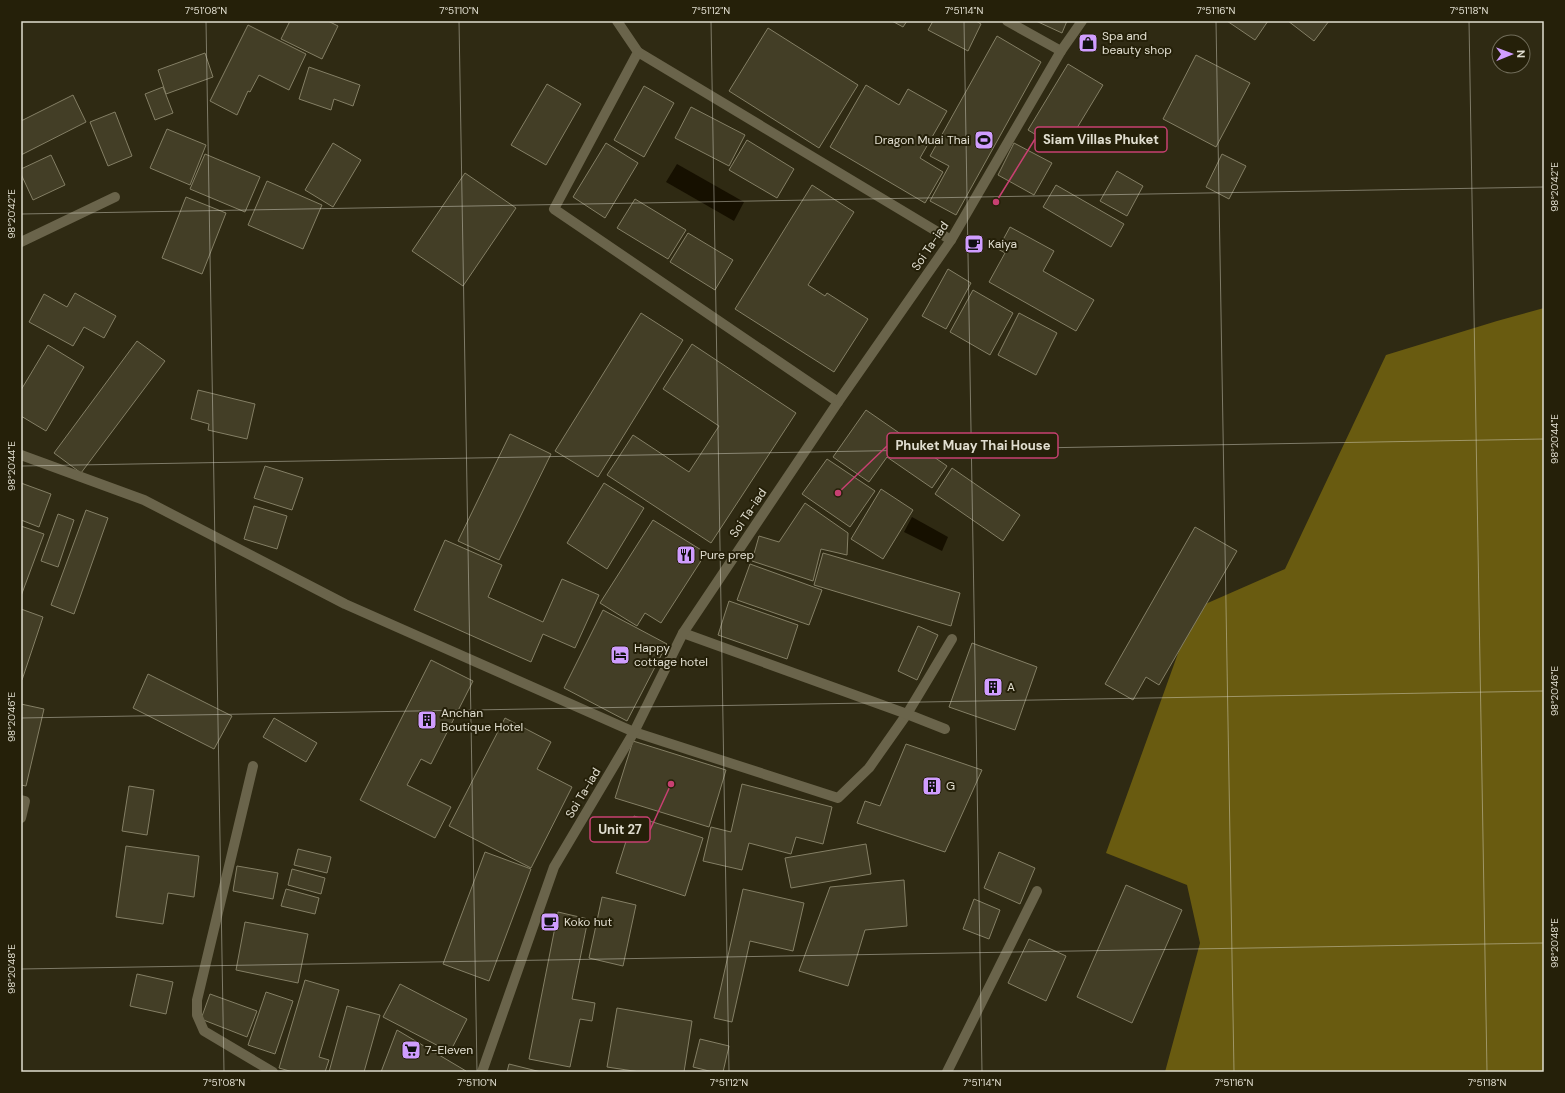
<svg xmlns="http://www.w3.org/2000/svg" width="1565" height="1093" viewBox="0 0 1565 1093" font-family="'DM Sans',sans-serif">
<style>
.forest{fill:#695b10}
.water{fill:#161000}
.building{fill:#433e26;stroke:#847f65}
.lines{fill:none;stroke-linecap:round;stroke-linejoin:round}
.minor{stroke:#6a644b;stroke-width:10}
.tertiary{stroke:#6a644b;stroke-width:10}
.ticks{fill:none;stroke:#e1ded0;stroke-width:1;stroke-opacity:0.45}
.labels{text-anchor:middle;stroke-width:4;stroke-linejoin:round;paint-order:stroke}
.poi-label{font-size:12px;fill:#e1ded0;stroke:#252009;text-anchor:start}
.street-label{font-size:12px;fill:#e1ded0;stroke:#252009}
.leader{fill:none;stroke:#c84072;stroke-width:1.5}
.callout-dot{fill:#c84072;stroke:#252009;stroke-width:1.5}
.callout{fill:#252009;stroke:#c84072;stroke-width:1.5}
.callout-label{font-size:13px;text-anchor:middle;font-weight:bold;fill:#e1ded0}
.neatline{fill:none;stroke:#e1ded0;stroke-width:1.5}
.ticks-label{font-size:10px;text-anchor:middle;fill:#e1ded0}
</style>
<rect width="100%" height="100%" fill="#2f2a13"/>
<!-- forest -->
<path class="forest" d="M1544,308V1072H1165L1200,943L1187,885L1106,853L1194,609L1285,569L1386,355L1497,321Z"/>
<!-- water -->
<g class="water">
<path d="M677,164L744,202L734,221L666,182Z"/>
<path d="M912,517L948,537L942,551L904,532Z"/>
</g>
<!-- building -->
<g class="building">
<path d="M290,21H328L338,26L322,59L281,39Z"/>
<path d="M892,21H907L903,27Z"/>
<path d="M933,21H976L981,24L968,51L928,30Z"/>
<path d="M1036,21H1067L1062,33Z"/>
<path d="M1227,21H1268L1255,40Z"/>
<path d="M1288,21H1329L1314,41Z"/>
<path d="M248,25L306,54L289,90L259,75L250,92L248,91L237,115L210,101Z"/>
<path d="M768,28L858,85L819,148L729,91Z"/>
<path d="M997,36L1041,62L956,215L930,201L949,166L930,156Z"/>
<path d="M205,53L213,77L166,94L158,70Z"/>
<path d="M1196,55L1250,83L1216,147L1163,119Z"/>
<path d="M1068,64L1103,85L1063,151L1028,130Z"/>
<path d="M309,67L360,85L353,106L334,99L331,110L299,99Z"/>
<path d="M547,84L581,104L546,165L511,145Z"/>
<path d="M866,85L899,105L908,89L947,111L920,158L943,172L925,203L830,147Z"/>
<path d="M644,86L674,103L644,157L614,140Z"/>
<path d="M163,87L173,113L155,120L145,94Z"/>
<path d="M73,95L86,122L21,155V121Z"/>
<path d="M691,107L745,135L729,166L675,138Z"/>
<path d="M115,112L132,156L108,166L90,122Z"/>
<path d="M167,129L206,145L190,185L150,168Z"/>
<path d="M747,140L794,169L777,198L729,170Z"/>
<path d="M333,143L361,160L333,207L305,190Z"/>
<path d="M606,143L638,163L605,218L573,197Z"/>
<path d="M1014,143L1052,163L1034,195L998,175Z"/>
<path d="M205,154L260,177L245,212L190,189Z"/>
<path d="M1222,154L1246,166L1229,199L1206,187Z"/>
<path d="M51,155L65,185L33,200L21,174V169Z"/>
<path d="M1117,171L1143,186L1127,216L1100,201Z"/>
<path d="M465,173L516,208L463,286L412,251Z"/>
<path d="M267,181L322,205L303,249L248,225Z"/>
<path d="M812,185L854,212L808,285L825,296L827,293L868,319L834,372L735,309Z"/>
<path d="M1056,185L1124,224L1111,247L1043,207Z"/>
<path d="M186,197L226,213L202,274L162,258Z"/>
<path d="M635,199L686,230L668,259L617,228Z"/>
<path d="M1010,227L1054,251L1043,271L1094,300L1076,331L989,282L1005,253L998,249Z"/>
<path d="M688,233L733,260L715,290L670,262Z"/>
<path d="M948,269L971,283L946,329L922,316Z"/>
<path d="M973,290L1013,313L990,355L950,332Z"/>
<path d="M75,293L116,316L104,338L84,327L73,346L29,322L44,294L67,307Z"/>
<path d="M641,313L683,340L598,477L555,451Z"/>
<path d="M1019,313L1057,333L1036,375L998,355Z"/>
<path d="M137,341L165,361L81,473L54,453Z"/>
<path d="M692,344L796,413L711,543L607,475L633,435L689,472L719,426L663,389Z"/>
<path d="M48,345L84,367L46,431L21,416V390Z"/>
<path d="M198,390L255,404L247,439L208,430L209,424L191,419Z"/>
<path d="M866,410L947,466L932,488L887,457L869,482L833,457Z"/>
<path d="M510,434L551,454L499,560L458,541Z"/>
<path d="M827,459L875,491L850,527L802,494Z"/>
<path d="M265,466L303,478L292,510L254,498Z"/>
<path d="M952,468L1020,515L1003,541L935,494Z"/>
<path d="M21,483L51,494L39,527L21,520Z"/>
<path d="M604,483L644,508L607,569L567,543Z"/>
<path d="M881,489L913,510L883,559L851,539Z"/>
<path d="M805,503L848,533L847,555L821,549L813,581L752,561L759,536L779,542Z"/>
<path d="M254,506L287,516L277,549L244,539Z"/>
<path d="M86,510L108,518L74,614L51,605Z"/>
<path d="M58,514L74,520L58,567L41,561Z"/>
<path d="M653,520L706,553L661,623L645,613L637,626L600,603Z"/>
<path d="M21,526L44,534L21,596Z"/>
<path d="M1195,527L1237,551L1159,685L1146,677L1133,700L1105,684Z"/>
<path d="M445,540L502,565L488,597L543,622L562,579L599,595L575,648L543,634L531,662L414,610Z"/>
<path d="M823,553L960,593L951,626L814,585Z"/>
<path d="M750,564L822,590L809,625L737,600Z"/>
<path d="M729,601L798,625L787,659L718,635Z"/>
<path d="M21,609L43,617L22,680L21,679Z"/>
<path d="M603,610L667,644L627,721L564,688Z"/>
<path d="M918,626L938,635L917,680L898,671Z"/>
<path d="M972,643L1037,667L1015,730L949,707Z"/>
<path d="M431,660L473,681L431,764L421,759L407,785L451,807L435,838L360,800Z"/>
<path d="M148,674L232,716L214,749L133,708Z"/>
<path d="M21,704L44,709L26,786L21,785Z"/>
<path d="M274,718L317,743L306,762L263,737Z"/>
<path d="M505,718L551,742L537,769L572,787L531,868L449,826Z"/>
<path d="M633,741L726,770L709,827L615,798Z"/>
<path d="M906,744L982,770L945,852L857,823L865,801L880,806Z"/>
<path d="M742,784L832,807L823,844L796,837L791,854L749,843L742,870L703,861L711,827L731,832Z"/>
<path d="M129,786L154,790L147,835L122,831Z"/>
<path d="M634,816L703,838L685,896L616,873Z"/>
<path d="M866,844L871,874L791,888L785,858Z"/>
<path d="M126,846L199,856L194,897L168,893L163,924L116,917Z"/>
<path d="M298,849L331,857L327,873L294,865Z"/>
<path d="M485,852L531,869L489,981L443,964Z"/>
<path d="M999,852L1035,868L1020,904L984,888Z"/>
<path d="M237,866L278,873L273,899L233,891Z"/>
<path d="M292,869L325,878L321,894L288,885Z"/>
<path d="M904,880L907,926L865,930L848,986L799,971L830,887Z"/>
<path d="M1126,885L1182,910L1132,1023L1077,997Z"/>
<path d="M286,889L319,898L315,914L281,906Z"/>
<path d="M743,889L804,903L793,951L750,941L732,1022L714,1018Z"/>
<path d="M602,897L636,905L623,966L589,958Z"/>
<path d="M974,899L1000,910L989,939L963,929Z"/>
<path d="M558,912L588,919L572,999L595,1003L592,1021L580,1019L570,1067L529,1059Z"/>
<path d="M245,922L308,934L298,983L236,970Z"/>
<path d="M1029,939L1066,956L1046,1001L1008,983Z"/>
<path d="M137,974L173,982L166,1014L130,1006Z"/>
<path d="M305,980L339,990L319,1057L329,1060L325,1072H293L279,1068Z"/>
<path d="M400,984L467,1019L450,1052L383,1017Z"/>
<path d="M266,992L293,1001L275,1054L248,1045Z"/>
<path d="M210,994L257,1011L247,1037L201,1019Z"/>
<path d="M347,1006L380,1015L364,1072H329Z"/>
<path d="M617,1008L692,1021L684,1072H640L607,1067Z"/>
<path d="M397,1030L466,1071V1072H381Z"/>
<path d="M700,1039L729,1046L723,1072H713L693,1067Z"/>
<path d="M509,1064L541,1072H507Z"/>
</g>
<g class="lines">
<!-- minor -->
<g class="minor">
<path d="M617,21L638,52L554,209L838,402"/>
<path d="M1007,21L1061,51"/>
<path d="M638,52L951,240"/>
<path d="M21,242L115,197"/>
<path d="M21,455L144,500L345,604L634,732L838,798L869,768L907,714L952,639"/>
<path d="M683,633L907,714L945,729"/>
<path d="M253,766L197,1000V1015L204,1031L273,1072"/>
<path d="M21,800L25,801L21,818"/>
<path d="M947,1072L1037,891"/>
</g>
<!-- tertiary -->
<path class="tertiary" d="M482,1072L554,867L634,732L683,633L838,402L951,240L1061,51L1082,21"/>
</g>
<!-- ticks -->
<path class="ticks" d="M206,21L224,1072M459,21L477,1072M711,21L729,1072M964,21L982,1072M1216,21L1234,1072M1469,21L1487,1072M21,214L1544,187M21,466L1544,439M21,718L1544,691M21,969L1544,943"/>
<!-- icons -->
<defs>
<symbol id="shop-square" viewBox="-11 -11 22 22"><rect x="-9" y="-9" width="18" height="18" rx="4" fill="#d09dff" stroke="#252009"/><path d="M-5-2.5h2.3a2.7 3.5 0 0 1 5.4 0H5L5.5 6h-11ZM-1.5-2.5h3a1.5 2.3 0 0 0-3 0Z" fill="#111"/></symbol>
<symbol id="stadium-square" viewBox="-11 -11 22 22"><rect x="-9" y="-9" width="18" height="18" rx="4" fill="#d09dff" stroke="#252009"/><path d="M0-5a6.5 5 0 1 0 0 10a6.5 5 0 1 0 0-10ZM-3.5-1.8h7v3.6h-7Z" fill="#111"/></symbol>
<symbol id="cafe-square" viewBox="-11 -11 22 22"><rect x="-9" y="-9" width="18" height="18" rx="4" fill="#d09dff" stroke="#252009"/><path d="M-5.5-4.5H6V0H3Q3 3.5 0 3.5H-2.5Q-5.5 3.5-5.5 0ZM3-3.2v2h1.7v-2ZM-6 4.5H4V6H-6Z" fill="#111"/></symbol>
<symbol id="restaurant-square" viewBox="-11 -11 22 22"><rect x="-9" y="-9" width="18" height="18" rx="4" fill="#d09dff" stroke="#252009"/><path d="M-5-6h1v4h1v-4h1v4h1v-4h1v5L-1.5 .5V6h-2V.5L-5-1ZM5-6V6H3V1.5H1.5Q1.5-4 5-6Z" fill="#111"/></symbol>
<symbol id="hotel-square" viewBox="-11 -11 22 22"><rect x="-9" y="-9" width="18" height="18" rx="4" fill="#d09dff" stroke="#252009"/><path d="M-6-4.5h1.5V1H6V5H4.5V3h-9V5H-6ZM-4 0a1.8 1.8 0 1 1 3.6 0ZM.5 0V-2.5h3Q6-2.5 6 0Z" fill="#111"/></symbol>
<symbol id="building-square" viewBox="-11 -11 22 22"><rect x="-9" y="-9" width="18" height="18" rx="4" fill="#d09dff" stroke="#252009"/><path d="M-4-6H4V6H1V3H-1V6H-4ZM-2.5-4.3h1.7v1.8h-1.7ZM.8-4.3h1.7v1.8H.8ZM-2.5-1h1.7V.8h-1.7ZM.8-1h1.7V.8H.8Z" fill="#111"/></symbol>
<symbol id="supermarket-square" viewBox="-11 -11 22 22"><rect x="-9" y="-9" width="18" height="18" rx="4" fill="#d09dff" stroke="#252009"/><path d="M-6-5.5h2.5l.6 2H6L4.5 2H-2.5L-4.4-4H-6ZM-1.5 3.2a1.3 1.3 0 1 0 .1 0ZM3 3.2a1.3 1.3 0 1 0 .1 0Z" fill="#111"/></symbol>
</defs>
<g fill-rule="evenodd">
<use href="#shop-square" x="1077" y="32" width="22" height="22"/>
<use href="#stadium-square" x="973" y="129" width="22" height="22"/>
<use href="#cafe-square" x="963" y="233" width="22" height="22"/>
<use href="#restaurant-square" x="675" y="544" width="22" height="22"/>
<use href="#hotel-square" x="609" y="644" width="22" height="22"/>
<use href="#building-square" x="982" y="676" width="22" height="22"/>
<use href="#building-square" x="416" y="709" width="22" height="22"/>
<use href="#building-square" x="921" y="775" width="22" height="22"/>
<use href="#cafe-square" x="539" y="911" width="22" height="22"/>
<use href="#supermarket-square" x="400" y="1039" width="22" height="22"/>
</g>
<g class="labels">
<!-- poi labels -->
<g class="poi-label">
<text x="1102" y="40">Spa and<tspan x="1102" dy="14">beauty shop</tspan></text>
<text x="970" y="144" text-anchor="end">Dragon Muai Thai</text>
<text x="988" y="248">Kaiya</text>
<text x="700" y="559">Pure prep</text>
<text x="634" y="652">Happy<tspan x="634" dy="14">cottage hotel</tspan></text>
<text x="1007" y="691">A</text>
<text x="441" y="717">Anchan<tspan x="441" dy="14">Boutique Hotel</tspan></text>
<text x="946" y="790">G</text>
<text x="564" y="926">Koko hut</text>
<text x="425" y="1054">7-Eleven</text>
</g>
<!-- street labels -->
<g class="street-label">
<text transform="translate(930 246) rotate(-56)" y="4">Soi Ta-iad</text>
<text transform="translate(748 513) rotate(-56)" y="4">Soi Ta-iad</text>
<text transform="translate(583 793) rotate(-59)" y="4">Soi Ta-iad</text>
</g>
</g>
<!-- callouts -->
<path class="leader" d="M996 202L1035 139M838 493L887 446M671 784L650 830"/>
<g class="callout-dot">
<circle cx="996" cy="202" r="4"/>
<circle cx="838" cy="493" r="4"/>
<circle cx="671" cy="784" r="4"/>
</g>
<g class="callout">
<rect x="1035" y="127" width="132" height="25" rx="4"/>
<rect x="887" y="433" width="171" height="25" rx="4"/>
<rect x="590" y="817" width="60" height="25" rx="4"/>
</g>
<g class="callout-label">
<text x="1101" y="144">Siam Villas Phuket</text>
<text x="973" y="450">Phuket Muay Thai House</text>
<text x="620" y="834">Unit 27</text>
</g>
<!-- border -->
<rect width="1565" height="1093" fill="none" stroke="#252009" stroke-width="44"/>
<!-- north arrow -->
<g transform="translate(1511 54) rotate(89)"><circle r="19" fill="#252009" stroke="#706c59"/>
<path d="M0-3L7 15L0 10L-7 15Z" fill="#d09dff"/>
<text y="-6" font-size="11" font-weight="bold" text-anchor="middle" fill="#e1ded0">N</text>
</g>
<rect x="22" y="22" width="1521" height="1049" class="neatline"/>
<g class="ticks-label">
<text x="206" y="14">7°51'08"N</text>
<text x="459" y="14">7°51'10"N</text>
<text x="711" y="14">7°51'12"N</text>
<text x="964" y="14">7°51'14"N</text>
<text x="1216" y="14">7°51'16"N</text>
<text x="1469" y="14">7°51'18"N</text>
<text transform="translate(1554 187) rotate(-90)" y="4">98°20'42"E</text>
<text transform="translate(11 214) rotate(-90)" y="4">98°20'42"E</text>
<text transform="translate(1554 439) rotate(-90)" y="4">98°20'44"E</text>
<text transform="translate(11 466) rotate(-90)" y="4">98°20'44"E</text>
<text transform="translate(1554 691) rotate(-90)" y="4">98°20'46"E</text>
<text transform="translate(11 717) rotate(-90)" y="4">98°20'46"E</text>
<text transform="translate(1554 943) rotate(-90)" y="4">98°20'48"E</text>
<text transform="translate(11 969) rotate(-90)" y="4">98°20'48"E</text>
<text x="224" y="1086">7°51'08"N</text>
<text x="477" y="1086">7°51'10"N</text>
<text x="729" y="1086">7°51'12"N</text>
<text x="982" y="1086">7°51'14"N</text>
<text x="1234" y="1086">7°51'16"N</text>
<text x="1487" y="1086">7°51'18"N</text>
</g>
</svg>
